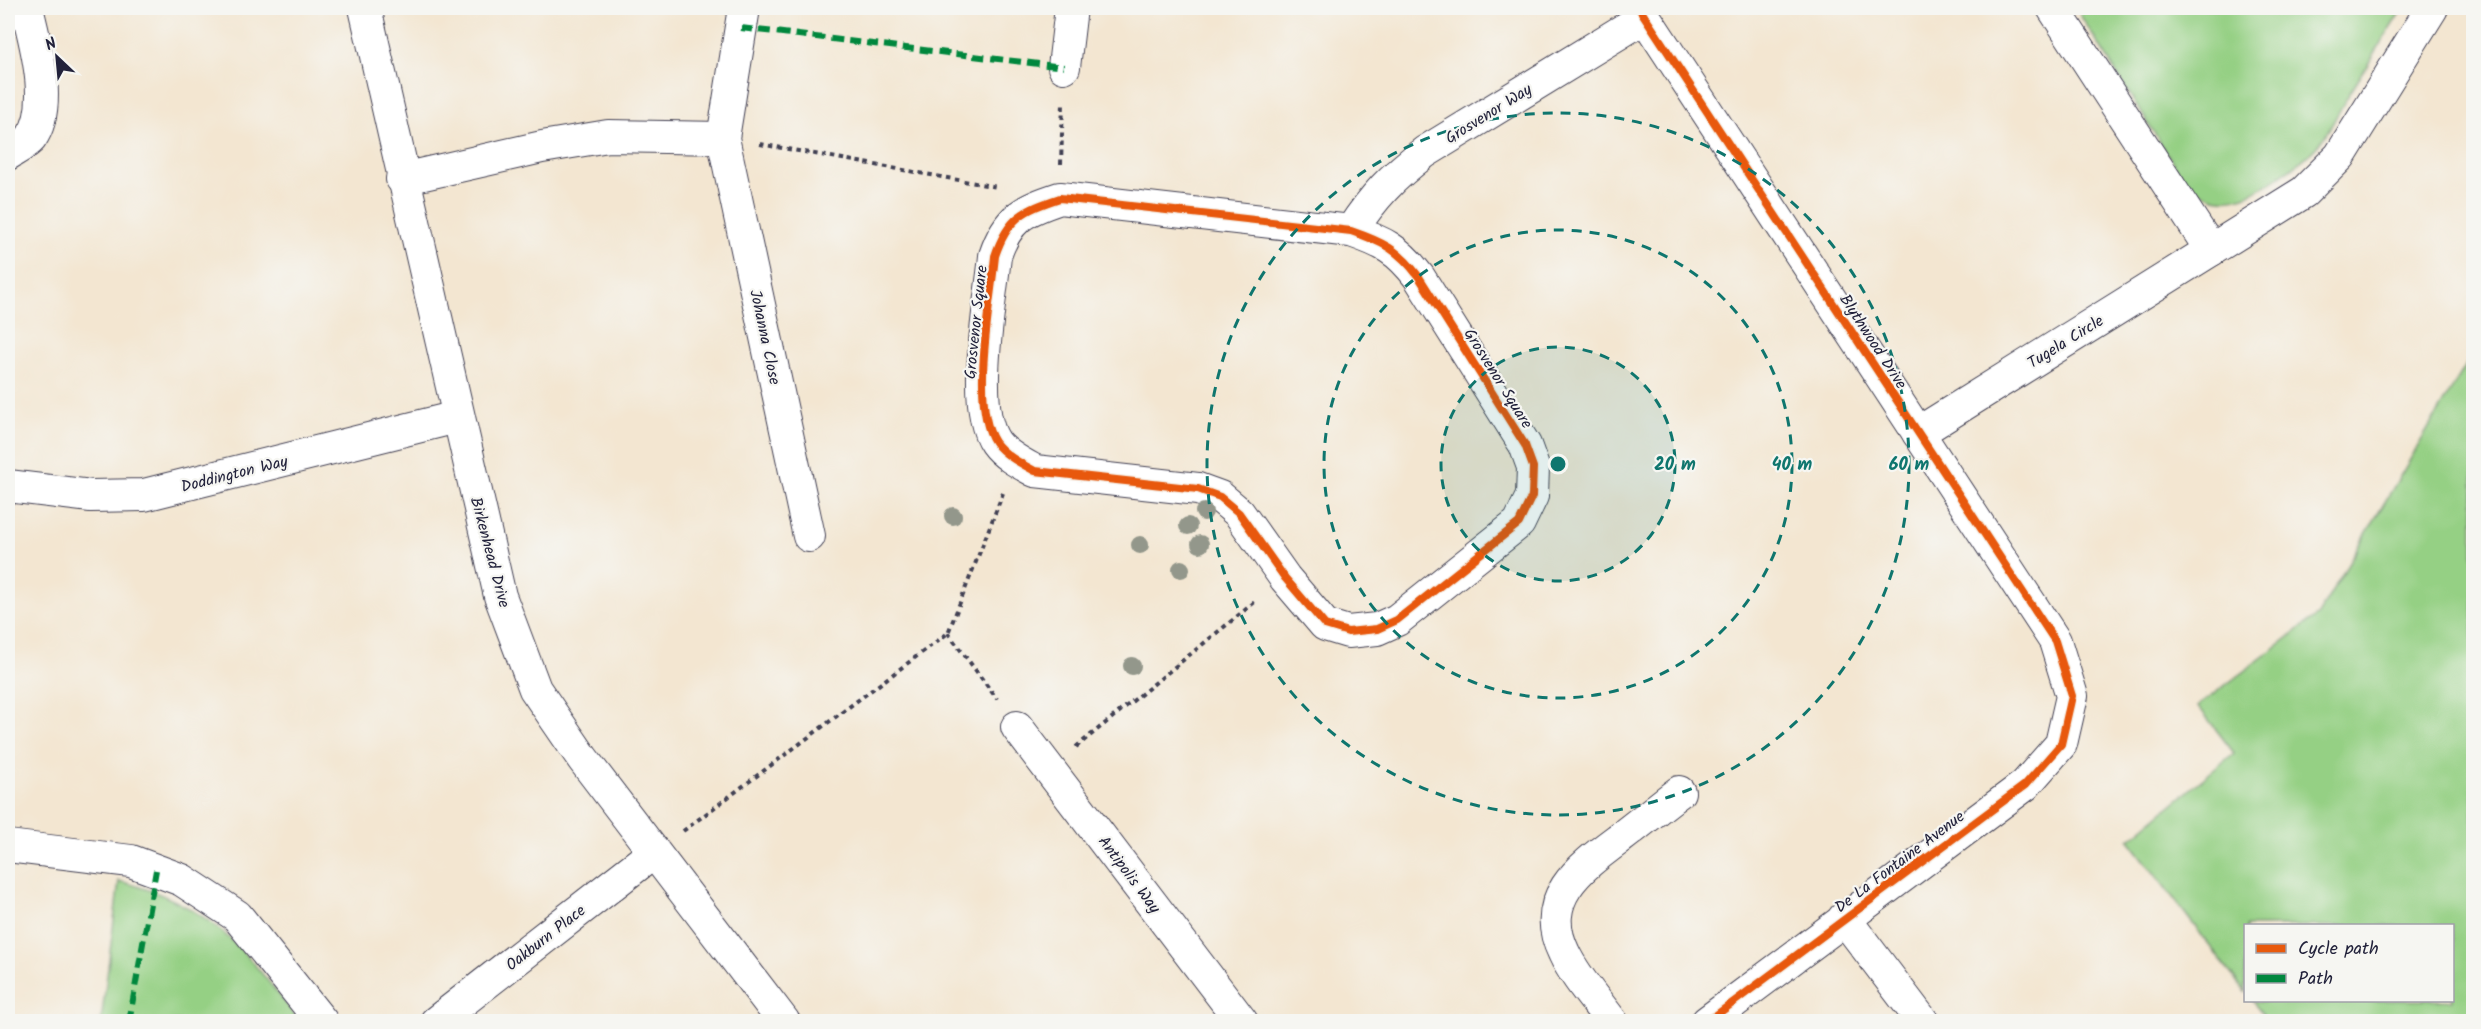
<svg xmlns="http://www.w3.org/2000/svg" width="2481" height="1029" viewBox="0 0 2481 1029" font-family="Kalam,sans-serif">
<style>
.green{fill:#95d084;stroke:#5c7960;stroke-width:1.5}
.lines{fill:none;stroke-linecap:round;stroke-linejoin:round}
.minor-casing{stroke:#413f52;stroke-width:34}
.path{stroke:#413f52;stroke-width:4;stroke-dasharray:4.5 4.5;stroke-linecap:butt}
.minor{stroke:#fff;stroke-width:32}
.quiet{stroke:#00873e;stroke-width:6;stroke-dasharray:12 6;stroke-linecap:butt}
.cycleway-casing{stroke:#f6f6f2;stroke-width:11}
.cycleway{stroke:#e8590c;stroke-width:8}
.tree{fill:#93978b}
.ring{fill:none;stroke:#0f766e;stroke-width:3;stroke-dasharray:10 8}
.labels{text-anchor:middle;stroke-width:4.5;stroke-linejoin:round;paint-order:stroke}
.street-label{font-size:16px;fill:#22223b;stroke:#f6f6f2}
.centre{fill:#0f766e;stroke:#f6f6f2;stroke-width:3}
.ring-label{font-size:18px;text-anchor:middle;font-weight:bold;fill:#0f766e;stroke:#f6f6f2;stroke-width:4.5;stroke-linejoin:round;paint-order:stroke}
</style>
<rect width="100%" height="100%" fill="#f6f6f2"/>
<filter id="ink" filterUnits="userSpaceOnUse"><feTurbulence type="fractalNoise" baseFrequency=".0167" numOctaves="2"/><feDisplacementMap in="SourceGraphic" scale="12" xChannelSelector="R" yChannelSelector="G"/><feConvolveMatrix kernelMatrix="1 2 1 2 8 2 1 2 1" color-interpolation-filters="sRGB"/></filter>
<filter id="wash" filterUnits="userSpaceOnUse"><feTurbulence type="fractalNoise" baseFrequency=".008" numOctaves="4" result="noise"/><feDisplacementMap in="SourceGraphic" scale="24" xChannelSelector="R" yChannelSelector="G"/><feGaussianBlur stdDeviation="1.35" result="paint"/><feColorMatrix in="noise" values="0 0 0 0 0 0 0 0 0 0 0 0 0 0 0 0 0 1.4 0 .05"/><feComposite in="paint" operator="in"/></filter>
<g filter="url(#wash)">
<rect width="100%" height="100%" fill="#f3e6d1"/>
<!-- green -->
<g class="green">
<path d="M2081,8H2403C2384,39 2364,70 2345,101C2337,115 2329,131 2319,144C2309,157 2293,167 2280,176C2242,202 2215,213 2180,174L2080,15Z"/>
<path d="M2473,353V1021H2268L2252,1001L2452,1000V926H2246L2245,992L2129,840L2234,753L2198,706L2318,615Z"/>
<path d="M119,881C212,904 244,949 299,1021L101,1022Z"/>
</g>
</g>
<g filter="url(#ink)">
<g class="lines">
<defs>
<g id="minor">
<path d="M365,8L500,596L535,689L583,759L784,1022"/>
<path d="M744,8L723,138L809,536"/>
<path d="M1639,8L2055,641L2072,696L2061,744L2025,785L1707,1022"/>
<path d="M2053,8L2211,250"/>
<path d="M1064,67L1071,8"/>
<path d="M8,154C14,150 26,144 31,138C54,106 35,42 27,8"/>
<path d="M402,179L542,147L608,136L723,138"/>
<path d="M1060,198L1351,231C1383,242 1398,249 1419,277L1525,445L1533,467L1532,496L1519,523L1397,620L1377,629L1348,632L1325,625L1285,578L1239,513L1220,497L1198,489L1035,471C1022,464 1004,455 995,442C970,405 991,300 995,256C1008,217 1024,210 1060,198Z"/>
<path d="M1351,231C1374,196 1392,177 1425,152L1645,17"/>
<path d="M1918,433L2304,192L2340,156L2432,8"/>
<path d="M8,486L91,496L144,495L457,417"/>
<path d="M1017,727L1242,1022"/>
<path d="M8,846L131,861L182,880L237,916L322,1022"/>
<path d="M1844,918L1923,1022"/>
<path d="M436,1022L653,853"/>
<path d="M1612,1022C1596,1000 1575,977 1564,953C1537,898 1581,867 1620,838C1640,823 1659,807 1679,792"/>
</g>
</defs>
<!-- minor casing -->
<use href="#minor" class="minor-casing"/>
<!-- path -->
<g class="path">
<path d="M760,144L997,187"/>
<path d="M1061,164L1063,103"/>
<path d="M948,633L997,699"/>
<path d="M1076,747L1256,601"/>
<path d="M683,831L948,633L1003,493"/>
</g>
<!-- minor -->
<use href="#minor" class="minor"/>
<!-- quiet -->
<g class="quiet">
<path d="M741,28L1064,67"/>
<path d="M129,1022L156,870"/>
</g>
<defs>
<g id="cycleway">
<path d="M1639,8L2055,641L2072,696L2061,744L2025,785L1707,1022"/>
<path d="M1060,198L1351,231C1383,242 1398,249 1419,277L1525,445L1533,467L1532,496L1519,523L1397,620L1377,629L1348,632L1325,625L1285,578L1239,513L1220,497L1198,489L1035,471C1022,464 1004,455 995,442C970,405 991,300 995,256C1008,217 1024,210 1060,198Z"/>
</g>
</defs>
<!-- cycleway casing -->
<use href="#cycleway" class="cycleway-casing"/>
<!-- cycleway -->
<use href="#cycleway" class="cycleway"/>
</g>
<!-- trees -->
<g class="tree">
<circle cx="1204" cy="512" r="9"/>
<circle cx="953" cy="516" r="9"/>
<circle cx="1188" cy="526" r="9"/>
<circle cx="1200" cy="544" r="9"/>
<circle cx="1140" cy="545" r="9"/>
<circle cx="1181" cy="569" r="9"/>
<circle cx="1132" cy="666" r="9"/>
</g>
</g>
<!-- distance rings -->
<circle cx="1558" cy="464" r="117" fill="#0f766e" fill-opacity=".12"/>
<g class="ring">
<circle cx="1558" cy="464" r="117"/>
<circle cx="1558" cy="464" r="234"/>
<circle cx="1558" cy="464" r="351"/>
</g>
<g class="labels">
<!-- street labels -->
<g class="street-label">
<text transform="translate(1488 113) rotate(-32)" y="6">Grosvenor Way</text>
<text transform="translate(975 322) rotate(-84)" y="6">Grosvenor Square</text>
<text transform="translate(766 337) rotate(78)" y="6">Johanna Close</text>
<text transform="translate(1874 341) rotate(57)" y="6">Blythwood Drive</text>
<text transform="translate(2065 341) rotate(-32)" y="6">Tugela Circle</text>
<text transform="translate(1499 378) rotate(58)" y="6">Grosvenor Square</text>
<text transform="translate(234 473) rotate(-14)" y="6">Doddington Way</text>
<text transform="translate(491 552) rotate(75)" y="6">Birkenhead Drive</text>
<text transform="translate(1899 861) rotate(-37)" y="6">De La Fontaine Avenue</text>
<text transform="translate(1130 874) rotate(53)" y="6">Antipolis Way</text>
<text transform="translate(545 937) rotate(-38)" y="6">Oakburn Place</text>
</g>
</g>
<circle cx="1558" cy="464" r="9" class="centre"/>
<g class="ring-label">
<text x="1675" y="470">20 m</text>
<text x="1792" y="470">40 m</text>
<text x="1909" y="470">60 m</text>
</g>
<!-- margin -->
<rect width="2481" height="1029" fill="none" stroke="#f6f6f2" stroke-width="30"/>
<!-- legend -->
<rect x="2244" y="924" width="210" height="78" fill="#f6f6f2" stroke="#a1a1a9" stroke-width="1.5"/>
<rect x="2256" y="944" width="30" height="9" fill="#e8590c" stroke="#a1a1a9" stroke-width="1.5"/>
<text x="2298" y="954" font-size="18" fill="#22223b">Cycle path</text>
<rect x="2256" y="974" width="30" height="9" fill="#00873e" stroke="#a1a1a9" stroke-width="1.5"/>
<text x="2298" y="984" font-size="18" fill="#22223b">Path</text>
<!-- north arrow -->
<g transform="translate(57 57) rotate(334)" stroke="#f6f6f2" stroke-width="4.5" paint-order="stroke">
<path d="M0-4.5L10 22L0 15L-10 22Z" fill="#22223b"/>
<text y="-9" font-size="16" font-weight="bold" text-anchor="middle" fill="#22223b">N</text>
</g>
</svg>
